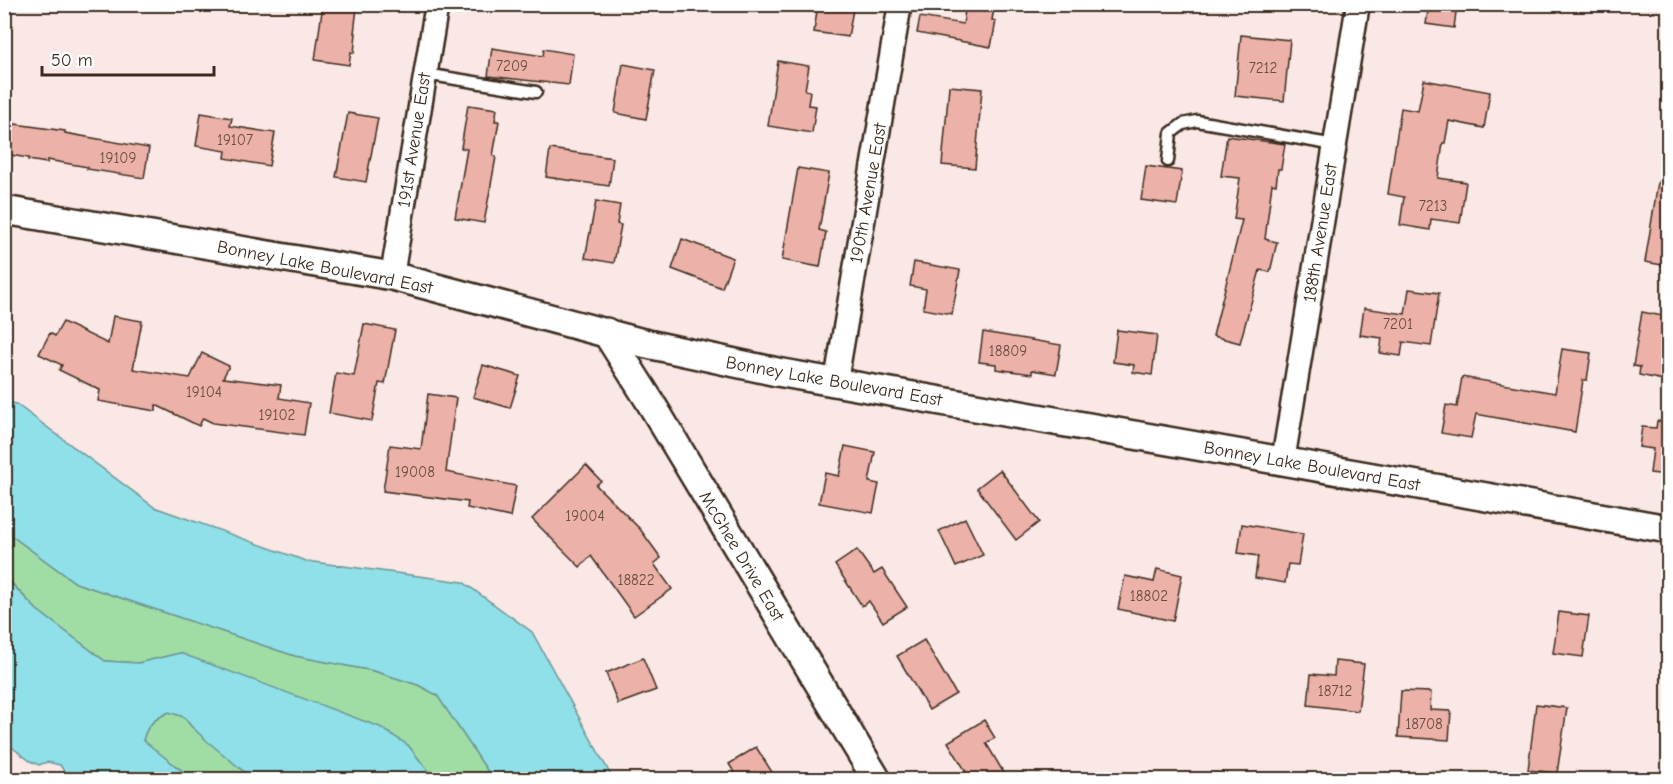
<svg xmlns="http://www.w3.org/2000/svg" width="1673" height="784" viewBox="0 0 1673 784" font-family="'Comic Neue',sans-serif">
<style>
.green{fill:#9fdda5;stroke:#6d8462;stroke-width:1.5}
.water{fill:#8fe0e8;stroke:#6d9797;stroke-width:1.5}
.building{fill:#ecb1a8;stroke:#3b2a1e;stroke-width:1.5}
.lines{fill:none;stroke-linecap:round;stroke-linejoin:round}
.service-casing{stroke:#3b2a1e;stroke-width:15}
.minor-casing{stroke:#3b2a1e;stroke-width:27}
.tertiary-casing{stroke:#3b2a1e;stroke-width:32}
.service{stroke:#fff;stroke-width:10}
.minor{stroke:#fff;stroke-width:22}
.tertiary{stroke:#fff;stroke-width:27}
.labels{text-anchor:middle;stroke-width:4.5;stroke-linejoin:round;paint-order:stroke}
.number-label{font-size:15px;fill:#674c40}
.street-label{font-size:18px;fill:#3b2a1e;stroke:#fff}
</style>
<rect width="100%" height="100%" fill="#f9e8e5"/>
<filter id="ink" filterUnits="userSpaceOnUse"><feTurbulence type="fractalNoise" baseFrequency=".0167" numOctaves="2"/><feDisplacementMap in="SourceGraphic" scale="12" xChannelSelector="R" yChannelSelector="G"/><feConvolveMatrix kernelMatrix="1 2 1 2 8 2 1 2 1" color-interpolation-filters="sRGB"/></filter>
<g filter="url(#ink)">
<!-- green -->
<g class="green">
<path d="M5,531L76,583L295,656L374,671L418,685L437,695L493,779H434L408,745L180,653L138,663L105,661L37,610L5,576Z"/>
<path d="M169,712L184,717L191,726L253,779H192C177,765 158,755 143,740C147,724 155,719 169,712Z"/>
</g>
<!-- water -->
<g class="water">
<path d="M5,401L16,404L154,507L306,561L463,582L532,632L613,779H493L437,695L418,685L374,671L295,656L76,583L5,531Z"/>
<path d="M4,576L37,610L105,661L138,663L180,653L380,727L408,745L434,779H253L207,741L191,726L184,717L169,712C155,719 147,724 143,740L192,779H69L60,765L47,762L39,765L30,761L5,742Z"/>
</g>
<!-- building -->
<g class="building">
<path d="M323,4L357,8L354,33H356L354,53L351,52L349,65L315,60Z"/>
<path d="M818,4H854L848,37L814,32Z"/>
<path d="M966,4H995L992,20L996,21L991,47L917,33L920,17L963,24Z"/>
<path d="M1429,4H1457L1454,28L1426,24Z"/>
<path d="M1241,35L1290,40L1284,101L1235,96Z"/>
<path d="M492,48L543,56L544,49L573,54L569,85L488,76Z"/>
<path d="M778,61L809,66L805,90L810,91L808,105L816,106L812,133L768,126Z"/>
<path d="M623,64L655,70L646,119L615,113Z"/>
<path d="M1424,80L1490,92L1484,128L1449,121L1445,143H1443L1438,178L1466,182L1460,223L1431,219L1430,230L1400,225L1404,197L1388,194L1401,108L1418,111Z"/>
<path d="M949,86L982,89L975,168L942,165Z"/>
<path d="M468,105L497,109L495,121H499L493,156L496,157L484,223L455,218L467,149L461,148Z"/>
<path d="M201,113L232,118L230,126L275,133L269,166L225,158L226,151L196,146Z"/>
<path d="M348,113L378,118L366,182L336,177Z"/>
<path d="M8,123L65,131V133L149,148L144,178L87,169L88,167L47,160V163L28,160L29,158L4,154Z"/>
<path d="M1227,136L1285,144L1281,169H1278L1276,185L1272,184L1265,239L1277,242L1270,272L1260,270L1240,343L1213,336L1242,220L1234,219L1240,178L1221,176Z"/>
<path d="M550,149L613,158L609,186L546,177Z"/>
<path d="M1146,166L1182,171L1177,205L1141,200Z"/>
<path d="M798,168L829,173L819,230L826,232L820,267L782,260Z"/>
<path d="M1658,182L1668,183V266L1645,262Z"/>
<path d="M596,201L620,205L617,224L621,225L614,263L585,258Z"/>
<path d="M682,239L733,258L722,288L672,269Z"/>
<path d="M914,262L960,270L952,314L923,309L926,289L910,286Z"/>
<path d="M1409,289L1439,293L1431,346L1403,342L1401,356L1380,353L1382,338L1360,335L1364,308L1405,314Z"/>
<path d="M1642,312L1668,317V381L1639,375L1640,367L1633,366Z"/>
<path d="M113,316L142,321L133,369L190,378L202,353L229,366L223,378L281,385L279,398L309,403L304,435L213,423L203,418L199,426L156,405V411L98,401L100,390L59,370L62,365L39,354L50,333L55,336L63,322L108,344Z"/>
<path d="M364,324L395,330L385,384L379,383L372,421L329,413L336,373L354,376Z"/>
<path d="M1117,330L1157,335L1152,375L1133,372L1134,365L1113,362Z"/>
<path d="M983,332L1061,345L1056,374L1032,370V374L996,369V364L979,362Z"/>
<path d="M1562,349L1591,353L1587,380H1583L1575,432L1476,414L1471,438L1441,433L1446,405L1457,407L1462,377L1555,393Z"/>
<path d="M483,365L520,376L510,408L473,397Z"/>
<path d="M428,394L456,398L446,472L516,486L510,517L467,508L468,502L383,491L390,445L421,449Z"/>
<path d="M1657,421L1668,422V475L1650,473L1653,449L1639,447L1642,427L1656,428Z"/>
<path d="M845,446L875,452L869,482L879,484L873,513L819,503L825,473L839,476Z"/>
<path d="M586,465L601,481L596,485L640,529L661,558L654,564L672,589L634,616L591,556L580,567L532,519Z"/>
<path d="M1000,470L1039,522L1016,540L977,488Z"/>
<path d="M965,518L983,555L956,567L939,531Z"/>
<path d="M1242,524L1303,534L1298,565L1288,564L1285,583L1255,578L1258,556L1238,553Z"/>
<path d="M857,550L874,574L882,569L907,607L883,622L869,601L862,606L835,565Z"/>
<path d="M1157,569L1182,575L1173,621L1118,609L1125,576L1154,582Z"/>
<path d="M1559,612L1589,616L1583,657L1553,653Z"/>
<path d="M924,640L956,694L929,710L897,656Z"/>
<path d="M643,658L656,690L618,704L606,673Z"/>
<path d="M1335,661L1364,664L1358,711L1308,705L1311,674L1334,676Z"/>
<path d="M1401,691L1431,692L1430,710L1451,711L1449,740L1398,737Z"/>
<path d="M1536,704L1567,708L1557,773L1528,770Z"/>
<path d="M984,720L995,738L986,743L1008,780H971L948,742Z"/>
<path d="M756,747L777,780H739L729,764Z"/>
</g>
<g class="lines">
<defs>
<g id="service">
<path d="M425,74L536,92"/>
<path d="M1168,161L1171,133L1183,124L1197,121L1335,145"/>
</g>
<g id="minor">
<path d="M392,276L437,4"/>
<path d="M836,381L900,4"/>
<path d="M1283,461L1358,4"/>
</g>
<g id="tertiary">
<path d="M4,210L392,276L643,343L777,372L1668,529"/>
<path d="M606,332L649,400L877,780"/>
</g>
</defs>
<!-- service casing -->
<use href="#service" class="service-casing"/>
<!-- minor casing -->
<use href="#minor" class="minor-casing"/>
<!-- tertiary casing -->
<use href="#tertiary" class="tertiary-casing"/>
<!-- service -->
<use href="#service" class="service"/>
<!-- minor -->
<use href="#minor" class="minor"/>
<!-- tertiary -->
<use href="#tertiary" class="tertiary"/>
</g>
</g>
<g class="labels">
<!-- number labels -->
<g class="number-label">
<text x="512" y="71">7209</text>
<text x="1263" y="73">7212</text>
<text x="235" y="145">19107</text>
<text x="118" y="163">19109</text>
<text x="1433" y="211">7213</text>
<text x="1398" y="329">7201</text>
<text x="1008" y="356">18809</text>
<text x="204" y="397">19104</text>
<text x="277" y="420">19102</text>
<text x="415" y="477">19008</text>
<text x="585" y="521">19004</text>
<text x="636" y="585">18822</text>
<text x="1149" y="601">18802</text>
<text x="1335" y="696">18712</text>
<text x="1424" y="729">18708</text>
</g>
<!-- street labels -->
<g class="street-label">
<text transform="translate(414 140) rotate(-81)" y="6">191st Avenue East</text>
<text transform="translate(868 193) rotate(-80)" y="6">190th Avenue East</text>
<text transform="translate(1320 233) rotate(-81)" y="6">188th Avenue East</text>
<text transform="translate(325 267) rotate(11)" y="6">Bonney Lake Boulevard East</text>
<text transform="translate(834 381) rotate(10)" y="6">Bonney Lake Boulevard East</text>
<text transform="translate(1312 466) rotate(10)" y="6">Bonney Lake Boulevard East</text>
<text transform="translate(742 556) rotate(59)" y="6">McGhee Drive East</text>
</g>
</g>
<!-- margin -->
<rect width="1673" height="784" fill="none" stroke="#fff" stroke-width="24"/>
<rect x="12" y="12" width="1649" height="760" fill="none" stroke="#3b2a1e" stroke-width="2" filter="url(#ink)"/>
<!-- scale -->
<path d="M42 66v9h172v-9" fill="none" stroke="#3b2a1e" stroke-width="3"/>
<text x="51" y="66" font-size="18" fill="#3b2a1e" stroke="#ffffff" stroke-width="4.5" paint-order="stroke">50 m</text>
</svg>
